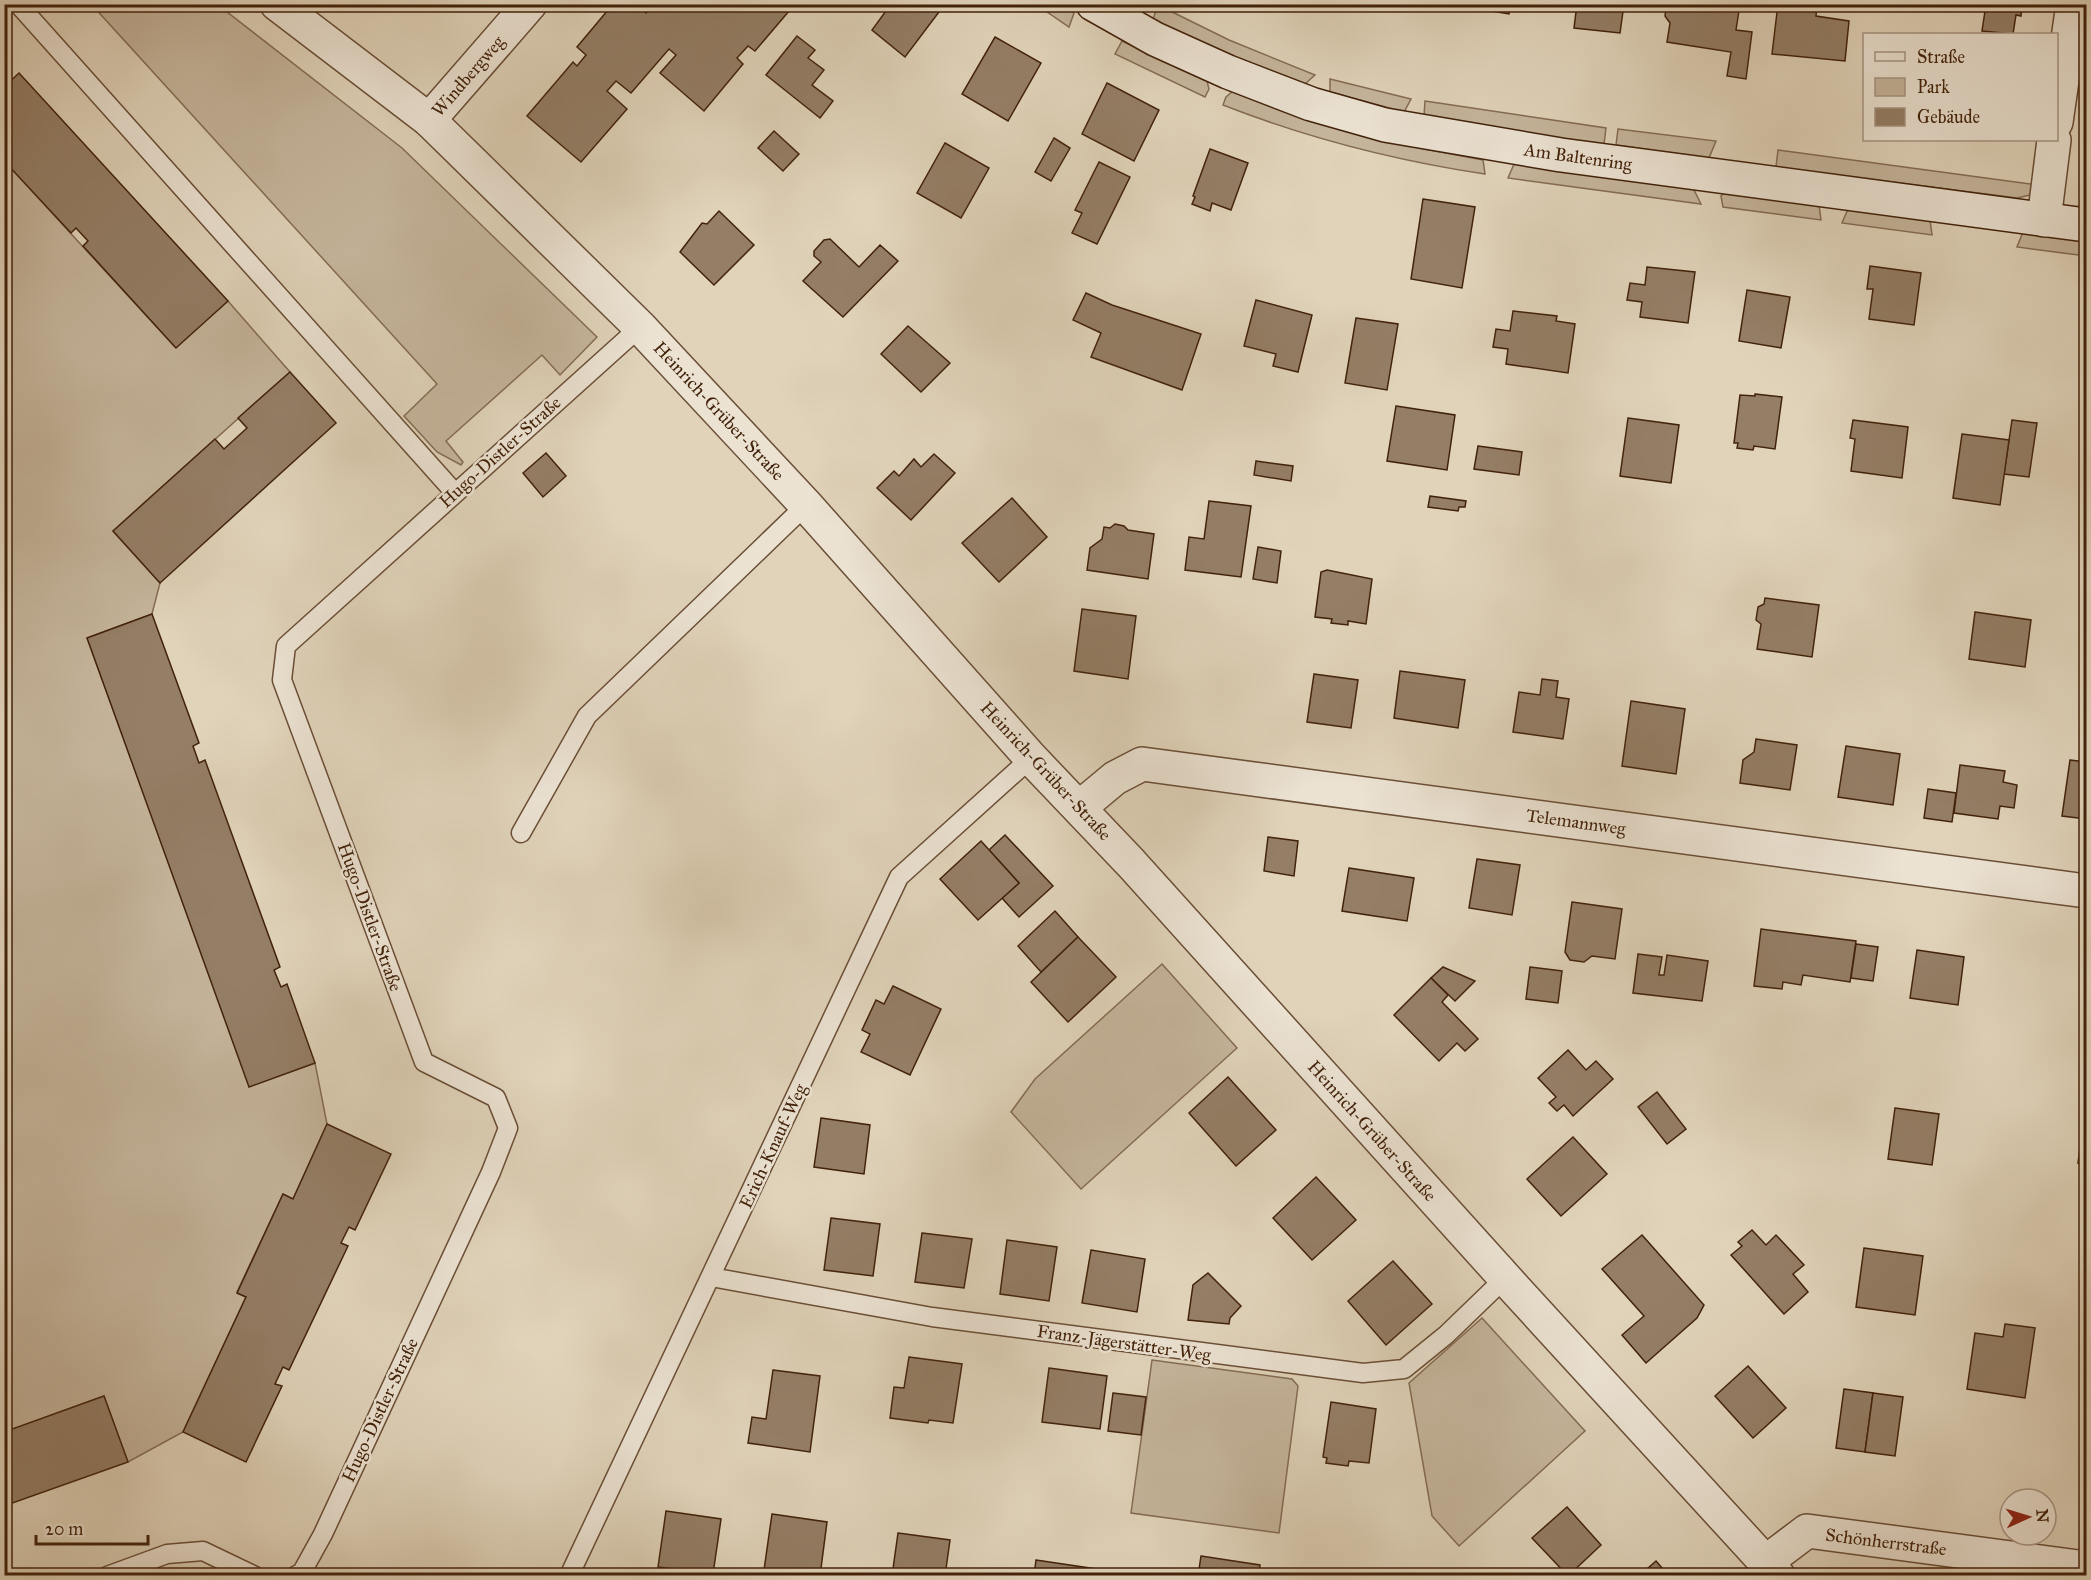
<svg xmlns="http://www.w3.org/2000/svg" width="2091" height="1580" viewBox="0 0 2091 1580" font-family="'IM FELL Great Primer',serif">
<style>
.green{fill:#c5b59c;stroke:#846c53;stroke-width:1.5}
.building{fill:#947e66;stroke:#42220a;stroke-width:1.5}
.lines{fill:none;stroke-linecap:round;stroke-linejoin:round}
.lane-casing{stroke:#6a4e36;stroke-width:21}
.street-casing{stroke:#6a4e36;stroke-width:36}
.secondary-casing{stroke:#42220a;stroke-width:36}
.lane{stroke:#ebe2d2;stroke-width:18}
.street{stroke:#ebe2d2;stroke-width:33}
.secondary{stroke:#ebe2d2;stroke-width:33}
.labels{text-anchor:middle;stroke-width:5;stroke-linejoin:round;paint-order:stroke}
.street-label{font-size:18px;fill:#42220a;stroke:#ebe2d2}
</style>
<rect width="100%" height="100%" fill="#e0d3ba"/>
<filter id="stains"><feTurbulence type="fractalNoise" baseFrequency=".00333" numOctaves="4"/><feColorMatrix values="0 0 0 0 .2 0 0 0 0 .09 0 0 0 0 .02 0 0 0 .5 -.17"/></filter>
<radialGradient id="worn" r=".72"><stop offset=".6" stop-color="#630" stop-opacity="0"/><stop offset="1" stop-color="#630" stop-opacity=".3"/></radialGradient>
<!-- green -->
<g class="green">
<path d="M92,5H218L402,148L597,337L560,375L542,355L446,441L463,462L461,465L437,452L404,416L437,384Z"/>
<path d="M1037,5H1062L1074,13L1069,27Z"/>
<path d="M1158,5L1229,40L1315,75L1305,84L1221,52L1153,19Z"/>
<path d="M1122,41L1207,81L1209,89L1205,97L1115,54Z"/>
<path d="M1330,79L1411,99L1404,112L1330,92Z"/>
<path d="M1233,91L1292,114L1377,140L1483,160L1485,174C1392,160 1310,139 1223,105L1226,97Z"/>
<path d="M1425,101L1606,128L1604,144L1463,125L1424,116Z"/>
<path d="M1618,129L1716,141L1709,158L1616,145Z"/>
<path d="M1778,150L2038,185L2030,195L2017,198L1776,167Z"/>
<path d="M7,164L175,347L228,301L290,372L113,531L160,583L152,614L87,638L250,1086L315,1063L327,1124L293,1199L283,1194L237,1292L246,1297L183,1432L128,1462L104,1396L5,1432L4,167Z"/>
<path d="M1514,164L1693,188L1701,204L1508,178Z"/>
<path d="M1725,192L1819,205L1821,220L1723,207L1721,196Z"/>
<path d="M1848,209L1930,220L1932,235L1842,223Z"/>
<path d="M2023,232L2086,241V256L2017,247Z"/>
<path d="M1162,964L1237,1048L1081,1189L1011,1112L1035,1079Z"/>
<path d="M1482,1318L1585,1431L1459,1546L1432,1516L1409,1383Z"/>
<path d="M1152,1360L1292,1379L1298,1386L1279,1533L1131,1513Z"/>
</g>
<!-- building -->
<g class="building">
<path d="M613,4H636L646,13L654,4H795L755,51L748,46L737,58L743,64L704,111L660,73L676,55L669,49L631,93L616,81L607,91L627,109L581,162L527,116L573,62L577,66L586,55L577,47Z"/>
<path d="M891,4H945L905,57L872,30Z"/>
<path d="M1449,4H1511L1509,14Z"/>
<path d="M1577,4H1624L1620,33L1574,28Z"/>
<path d="M1671,4H1740L1736,30L1752,32L1746,79L1727,76L1731,52L1667,42L1670,23L1665,16L1666,8Z"/>
<path d="M1778,4H1817L1816,16L1849,21L1845,61L1772,54Z"/>
<path d="M1982,4H2022L2021,16L2016,15L2013,34L1982,31L1985,11H1981Z"/>
<path d="M797,36L815,50L808,58L824,70L812,85L833,101L820,118L766,75Z"/>
<path d="M995,37L1041,63L1008,121L962,94Z"/>
<path d="M19,73L228,301L176,348L83,246L88,241L76,228L71,233L7,164L4,167V87Z"/>
<path d="M1107,83L1159,110L1134,161L1082,134Z"/>
<path d="M774,131L799,154L783,171L758,148Z"/>
<path d="M1054,138L1070,148L1051,181L1035,172Z"/>
<path d="M945,143L989,168L961,218L917,193Z"/>
<path d="M1210,149L1248,163L1231,210L1212,203L1210,211L1192,204L1195,197L1193,196Z"/>
<path d="M1099,162L1130,177L1097,244L1072,233L1082,213L1075,210Z"/>
<path d="M1423,199L1475,207L1462,288L1411,279Z"/>
<path d="M719,211L754,245L714,285L680,252L702,223L707,224Z"/>
<path d="M830,239L859,267L880,245L898,261L843,317L803,281L821,262L814,256V251L824,240Z"/>
<path d="M1870,266L1921,273L1914,325L1869,319L1873,289H1867Z"/>
<path d="M1647,267L1695,272L1688,323L1640,317L1642,302L1627,300L1630,283L1645,285Z"/>
<path d="M1747,290L1790,297L1781,348L1739,341Z"/>
<path d="M1086,293L1112,305L1201,334L1182,390L1091,357L1101,333L1073,320Z"/>
<path d="M1256,300L1312,315L1298,372L1273,366L1276,354L1244,346Z"/>
<path d="M1513,311L1557,316L1556,321L1575,324L1568,373L1506,364L1508,349L1493,347L1496,329L1510,331Z"/>
<path d="M1356,318L1398,324L1387,390L1345,383Z"/>
<path d="M908,326L950,363L921,392L881,354Z"/>
<path d="M290,372L336,423L160,583L113,531L215,439L224,449L247,428L238,418Z"/>
<path d="M1755,394L1782,397L1775,449L1754,446L1753,450L1737,448L1738,443H1734L1740,395L1755,396Z"/>
<path d="M1396,406L1455,415L1447,470L1387,461Z"/>
<path d="M1628,418L1679,425L1671,483L1620,476Z"/>
<path d="M1853,420L1908,427L1902,478L1851,471L1855,439L1850,438Z"/>
<path d="M2012,420L2037,423L2029,477L2004,474Z"/>
<path d="M1962,434L2009,440L2000,505L1953,498Z"/>
<path d="M1478,446L1522,452L1519,475L1474,469Z"/>
<path d="M546,453L566,476L543,497L523,473Z"/>
<path d="M934,454L955,473L911,520L877,488L894,471L899,476L914,459L921,467Z"/>
<path d="M1256,461L1293,466L1291,481L1254,475Z"/>
<path d="M1430,496L1466,501L1465,507H1459L1458,511L1428,507Z"/>
<path d="M1012,498L1047,537L999,582L962,543Z"/>
<path d="M1209,501L1251,506L1241,577L1185,570L1189,537L1204,539Z"/>
<path d="M1115,524L1124,526L1128,530L1154,534L1148,579L1087,570L1090,548L1102,539L1104,527L1110,528Z"/>
<path d="M1258,547L1281,551L1277,583L1253,579Z"/>
<path d="M1327,570L1372,579L1366,624L1348,621V625L1331,623L1332,619L1315,617L1321,572Z"/>
<path d="M1765,598L1819,605L1812,657L1757,649L1761,624L1756,620L1758,607L1764,604Z"/>
<path d="M1082,609L1136,616L1128,679L1074,671Z"/>
<path d="M1975,612L2031,620L2025,667L1969,659Z"/>
<path d="M152,614L199,743L193,746L199,763L205,760L280,967L274,970L281,987L287,984L315,1063L249,1087L87,638Z"/>
<path d="M1400,671L1465,680L1458,728L1394,718Z"/>
<path d="M1314,674L1358,680L1351,728L1307,722Z"/>
<path d="M1542,679L1558,681L1556,697L1569,699L1563,739L1513,732L1519,692L1540,695Z"/>
<path d="M1631,701L1685,709L1676,774L1622,766Z"/>
<path d="M1756,739L1797,745L1790,790L1740,783L1743,760L1754,752Z"/>
<path d="M1846,746L1900,754L1893,805L1838,797Z"/>
<path d="M2070,760L2086,762V819L2062,816Z"/>
<path d="M1960,765L2005,771L2003,782L2017,785L2014,808L2000,806L1998,819L1954,813Z"/>
<path d="M1928,789L1956,793L1952,822L1924,818Z"/>
<path d="M1005,835L1053,886L1019,917L1002,898L1019,883L989,850Z"/>
<path d="M1268,837L1298,841L1294,876L1264,871Z"/>
<path d="M981,841L1019,883L978,920L940,879Z"/>
<path d="M1477,859L1520,865L1512,915L1469,908Z"/>
<path d="M1349,868L1414,878L1407,921L1342,911Z"/>
<path d="M1572,902L1622,909L1615,959L1592,956L1584,962L1570,960L1565,952Z"/>
<path d="M1055,911L1078,937L1041,972L1018,946Z"/>
<path d="M1761,929L1856,941L1850,982L1803,975L1801,985L1783,982L1782,989L1754,986Z"/>
<path d="M1078,937L1116,977L1068,1022L1031,982Z"/>
<path d="M1856,944L1878,947L1873,981L1851,978Z"/>
<path d="M1917,950L1964,957L1958,1005L1910,998Z"/>
<path d="M1638,954L1662,957L1659,975H1664L1667,955L1708,961L1702,1001L1633,993Z"/>
<path d="M1443,967L1475,981L1455,1001L1431,978Z"/>
<path d="M1530,967L1562,971L1558,1003L1526,999Z"/>
<path d="M1431,978L1448,995L1442,1002L1478,1039L1465,1051L1457,1043L1439,1061L1394,1015Z"/>
<path d="M893,986L941,1009L910,1075L861,1052L870,1034L862,1030L876,1000L884,1004Z"/>
<path d="M1568,1050L1586,1070L1596,1061L1613,1079L1573,1116L1564,1105L1557,1111L1549,1103L1556,1097L1538,1078Z"/>
<path d="M1228,1077L1276,1130L1236,1166L1189,1113Z"/>
<path d="M1657,1092L1686,1129L1667,1144L1638,1107Z"/>
<path d="M1895,1108L1939,1114L1932,1165L1888,1159Z"/>
<path d="M821,1118L870,1125L864,1174L814,1167Z"/>
<path d="M327,1124L391,1154L355,1230L349,1227L341,1243L348,1246L289,1370L283,1367L275,1384L282,1386L246,1462L183,1432L246,1297L237,1293L283,1194L293,1199Z"/>
<path d="M2082,1133H2086V1164L2078,1163Z"/>
<path d="M1573,1137L1607,1174L1561,1216L1527,1179Z"/>
<path d="M1316,1177L1356,1220L1312,1260L1273,1218Z"/>
<path d="M831,1218L880,1224L873,1276L824,1270Z"/>
<path d="M1752,1230L1766,1245L1776,1235L1804,1265L1793,1274L1808,1292L1784,1314L1731,1255L1742,1246L1738,1242Z"/>
<path d="M922,1233L972,1239L964,1288L915,1282Z"/>
<path d="M1642,1235L1704,1305L1697,1318L1646,1363L1622,1335L1644,1316L1602,1269Z"/>
<path d="M1007,1240L1057,1247L1049,1301L1000,1294Z"/>
<path d="M1864,1248L1923,1256L1915,1315L1856,1307Z"/>
<path d="M1091,1250L1145,1259L1137,1312L1082,1303Z"/>
<path d="M1393,1261L1432,1304L1386,1345L1348,1301Z"/>
<path d="M1208,1273L1241,1306L1230,1318L1229,1324L1188,1320L1193,1285Z"/>
<path d="M2005,1324L2035,1328L2025,1398L1967,1389L1975,1333L2003,1337Z"/>
<path d="M909,1357L962,1364L953,1423L929,1420L928,1423L890,1418L894,1387L904,1388Z"/>
<path d="M1748,1366L1786,1408L1753,1438L1715,1396Z"/>
<path d="M1049,1368L1107,1376L1100,1429L1042,1422Z"/>
<path d="M773,1370L820,1376L810,1452L748,1443L752,1417L766,1419Z"/>
<path d="M1844,1389L1873,1393L1865,1452L1836,1448Z"/>
<path d="M1113,1393L1146,1397L1141,1435L1108,1431Z"/>
<path d="M1873,1393L1903,1397L1895,1456L1865,1452Z"/>
<path d="M104,1396L128,1462L4,1506V1432Z"/>
<path d="M1331,1402L1376,1409L1369,1463L1349,1461L1348,1466L1326,1463L1327,1458L1323,1457Z"/>
<path d="M1567,1507L1601,1545L1568,1576L1532,1538Z"/>
<path d="M666,1511L721,1519L713,1574L658,1567Z"/>
<path d="M772,1514L827,1522L820,1576L764,1570Z"/>
<path d="M898,1533L950,1540L945,1576H892Z"/>
<path d="M1201,1556L1260,1565L1259,1576H1198Z"/>
<path d="M1036,1560L1103,1570L1102,1576H1034Z"/>
<path d="M1656,1561L1669,1576H1639Z"/>
</g>
<g class="lines">
<defs>
<g id="lane">
<path d="M18,4L455,493"/>
<path d="M521,833L587,716L806,505"/>
<path d="M711,1277L932,1317L1363,1373L1404,1369L1446,1335L1505,1278"/>
<path d="M107,1576L167,1554L203,1551L255,1576"/>
<path d="M295,1576L302,1572L323,1534L491,1172L508,1128L496,1098L424,1062L282,680L286,646L640,327"/>
<path d="M569,1576L899,877L1031,758"/>
</g>
<g id="street">
<path d="M277,4L429,120L640,327L806,505L1031,758L1131,863L1516,1290L1778,1576"/>
<path d="M429,120L530,4"/>
<path d="M2056,122L2073,4"/>
<path d="M2044,220L2054,140"/>
<path d="M1079,808L1115,778L1142,764L2086,891"/>
<path d="M1766,1562L1807,1531L2086,1568"/>
</g>
<path id="secondary" d="M1093,4L1155,39L1228,72L1311,104L1385,125L1561,155L2086,225"/>
</defs>
<!-- lane casing -->
<use href="#lane" class="lane-casing"/>
<!-- street casing -->
<use href="#street" class="street-casing"/>
<!-- secondary casing -->
<use href="#secondary" class="secondary-casing"/>
<!-- lane -->
<use href="#lane" class="lane"/>
<!-- street -->
<use href="#street" class="street"/>
<!-- secondary -->
<use href="#secondary" class="secondary"/>
</g>
<g class="labels">
<!-- street labels -->
<g class="street-label">
<text transform="translate(468 76) rotate(-49)" y="6">Windbergweg</text>
<text transform="translate(1578 157) rotate(8)" y="6">Am Baltenring</text>
<text transform="translate(719 411) rotate(47)" y="6">Heinrich-Grüber-Straße</text>
<text transform="translate(500 452) rotate(-42)" y="6">Hugo-Distler-Straße</text>
<text transform="translate(1046 771) rotate(47)" y="6">Heinrich-Grüber-Straße</text>
<text transform="translate(1576 822) rotate(8)" y="6">Telemannweg</text>
<text transform="translate(370 917) rotate(70)" y="6">Hugo-Distler-Straße</text>
<text transform="translate(1372 1131) rotate(48)" y="6">Heinrich-Grüber-Straße</text>
<text transform="translate(773 1146) rotate(-65)" y="6">Erich-Knauf-Weg</text>
<text transform="translate(1124 1343) rotate(8)" y="6">Franz-Jägerstätter-Weg</text>
<text transform="translate(380 1410) rotate(-65)" y="6">Hugo-Distler-Straße</text>
<text transform="translate(1886 1542) rotate(7)" y="6">Schönherrstraße</text>
</g>
</g>
<!-- margin -->
<rect width="2091" height="1580" fill="none" stroke="#e0d3ba" stroke-width="24"/>
<rect x="6" y="6" width="2079" height="1568" fill="none" stroke="#42220a" stroke-width="3"/>
<rect x="12" y="12" width="2067" height="1556" fill="none" stroke="#42220a" stroke-width="1.5"/>
<!-- legend -->
<rect x="1863" y="33" width="195" height="108" fill="#ebe2d2" stroke="#a79582" stroke-width="1.5"/>
<rect x="1875" y="52" width="30" height="9" fill="#ebe2d2" stroke="#a79582" stroke-width="1.5"/>
<text x="1917" y="63" font-size="18" fill="#42220a">Straße</text>
<rect x="1875" y="78" width="30" height="18" fill="#c5b59c" stroke="#a79582" stroke-width="1.5"/>
<text x="1917" y="93" font-size="18" fill="#42220a">Park</text>
<rect x="1875" y="108" width="30" height="18" fill="#947e66" stroke="#a79582" stroke-width="1.5"/>
<text x="1917" y="123" font-size="18" fill="#42220a">Gebäude</text>
<!-- north arrow -->
<g transform="translate(2028 1517) rotate(86)"><circle r="28" fill="#ebe2d2" stroke="#a79582" stroke-width="1.5"/>
<path d="M0-4.5L10 22L0 15L-10 22Z" fill="#8f2418"/>
<text y="-9" font-size="16" font-weight="bold" text-anchor="middle" fill="#42220a">N</text>
</g>
<!-- scale -->
<path d="M36 1535v9h112v-9" fill="none" stroke="#42220a" stroke-width="3"/>
<text x="45" y="1535" font-size="18" fill="#42220a" stroke="#ebe2d2" stroke-width="4.5" paint-order="stroke">20 m</text>
<rect width="100%" height="100%" filter="url(#stains)"/>
<rect width="100%" height="100%" fill="url(#worn)"/>
</svg>
